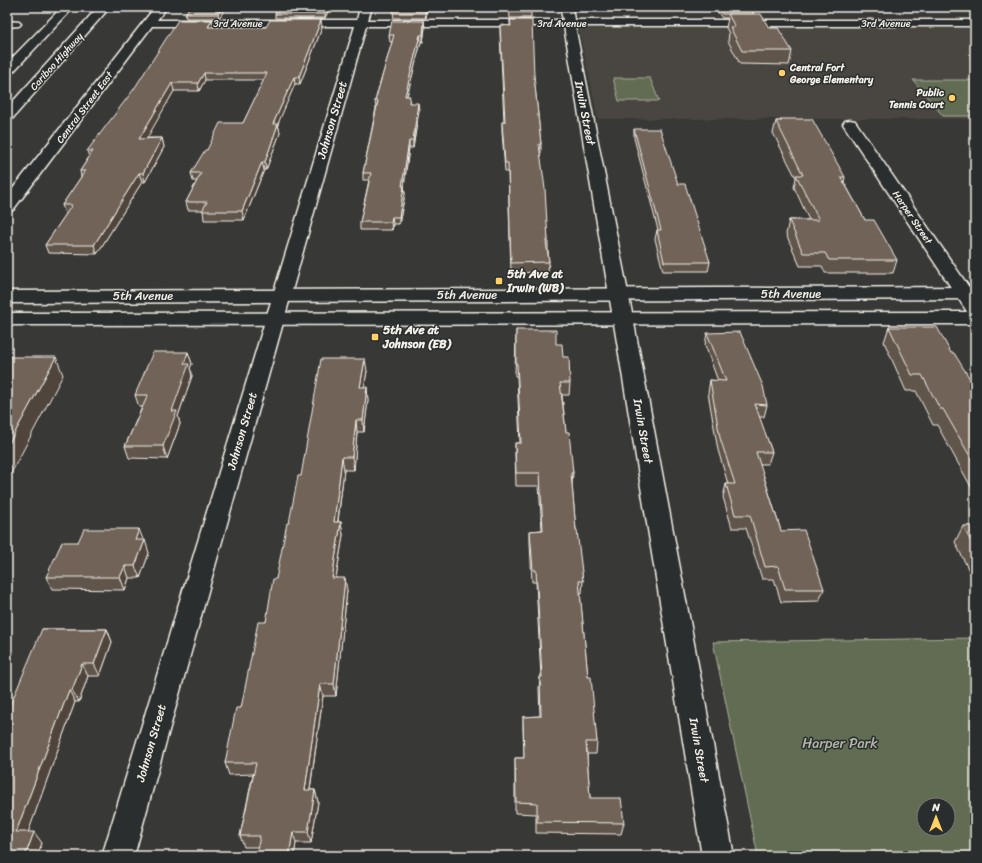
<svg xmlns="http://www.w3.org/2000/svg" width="982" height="863" viewBox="0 0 982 863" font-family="Sriracha,sans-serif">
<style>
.built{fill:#494540}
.green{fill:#626c53;stroke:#abae9e;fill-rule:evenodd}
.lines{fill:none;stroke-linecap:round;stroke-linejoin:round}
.minor-casing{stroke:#f4f1e8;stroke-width:3}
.secondary-casing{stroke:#f4f1e8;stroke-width:3}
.trunk-casing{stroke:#f4f1e8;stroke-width:3}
.minor{fill:#2a2d2e;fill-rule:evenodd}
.secondary{fill:#2a2d2e;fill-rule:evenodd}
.trunk{fill:#2a2d2e;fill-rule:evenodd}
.wall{fill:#61554c;stroke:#f4f1e8}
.shaded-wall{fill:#4f453e;stroke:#f4f1e8}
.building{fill:#716358;stroke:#f4f1e8}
.poi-dot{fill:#ffd166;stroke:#2a2d2e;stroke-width:1.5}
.labels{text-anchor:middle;stroke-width:3;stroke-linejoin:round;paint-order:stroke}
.far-street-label{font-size:10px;fill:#f4f1e8;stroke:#2a2d2e}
.far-poi-label{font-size:10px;font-weight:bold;fill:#f4f1e8;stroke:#2a2d2e;text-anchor:start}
.street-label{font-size:12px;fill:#f4f1e8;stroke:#2a2d2e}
.poi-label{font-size:12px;font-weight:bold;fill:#f4f1e8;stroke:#2a2d2e;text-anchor:start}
.near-park-label{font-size:14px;fill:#b2b5a5;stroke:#2a2d2e}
</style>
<rect width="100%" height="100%" fill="#383836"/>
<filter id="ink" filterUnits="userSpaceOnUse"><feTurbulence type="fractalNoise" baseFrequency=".025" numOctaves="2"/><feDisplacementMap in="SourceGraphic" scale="8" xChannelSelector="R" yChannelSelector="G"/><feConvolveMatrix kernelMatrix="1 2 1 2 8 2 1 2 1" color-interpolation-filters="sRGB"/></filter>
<g filter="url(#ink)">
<!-- built -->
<path class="built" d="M578,26L975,27V119H598Z"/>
<!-- green -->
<g class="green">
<path d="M613,78H650L659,101H619Z"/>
<path d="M913,80H975V116H943Z"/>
<path d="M975,638V856H758L713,642ZM924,805H948V829H924Z"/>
</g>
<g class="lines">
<defs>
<g id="minor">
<path d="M155,7H167L157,20H357L360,7H372L368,20H563L560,7H572L574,20H975V26H575L633,318L734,856H702L613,318L564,26H366L134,856H102L355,26H152L13,210L7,212V196Z"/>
<path d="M7,21L19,22L21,24L19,26L7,27Z"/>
<path d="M850,120L855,121L975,296V316L968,314L966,310L843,124L845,121Z"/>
</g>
<g id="secondary">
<path d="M975,287V299L7,303V291Z"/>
<path d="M975,312V324L7,325V313Z"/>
</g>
<g id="trunk">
<path d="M62,7H74L12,73L7,74V63Z"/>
<path d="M98,7H110L12,119L7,120V108Z"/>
</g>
</defs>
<!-- minor casing -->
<use href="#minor" class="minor-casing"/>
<!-- secondary casing -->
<use href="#secondary" class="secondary-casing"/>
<!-- trunk casing -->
<use href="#trunk" class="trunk-casing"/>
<!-- minor -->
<use href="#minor" class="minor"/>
<!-- secondary -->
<use href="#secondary" class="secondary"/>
<!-- trunk -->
<use href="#trunk" class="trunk"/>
</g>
<!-- wall -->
<g class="wall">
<path d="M190,7H227L219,18H186L185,14Z"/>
<path d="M330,7L325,18H275V14Z"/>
<path d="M395,7H427L426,18H394L393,13Z"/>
<path d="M509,7H531V18H510Z"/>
<path d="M718,7H749L754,14L769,28L792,51L789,65L740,64L728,41L729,33L726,28L728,18H722L717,11Z"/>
<path d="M510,20L534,76L541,144V153H540L548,241V250L549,262L548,272L511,273L508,172H505L502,131V122H504L500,33V25L510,26Z"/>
<path d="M424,21L425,28L423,42H421L407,96L410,103L419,110L413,148H409L404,186L405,194L399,224H393L392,230H360V222L369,180H363V173L376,108L375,101L392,42H390L389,35Z"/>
<path d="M213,27L322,28L300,84H295L277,124H278L280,133L266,170H264L244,220H204L203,210H188L186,202L197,181H193L191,173L207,150L243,123L264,80H205L199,91H174L146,138H162L164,147L145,182H142L97,254L48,253L45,245L66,214H65L62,205L81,177L80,171L89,157L87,151Z"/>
<path d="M781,119L845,177L844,182L865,220L897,260L893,273H825L822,266H800L786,234L789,220H809L794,187L796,178L773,133L776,121H781Z"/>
<path d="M634,129L678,184L710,262L708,271H663L655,239L657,230H658L634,138Z"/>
<path d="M889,327L951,353L975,387V494L937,425H933L916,391H906L884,342Z"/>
<path d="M516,330L556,344L563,357L570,383L569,395H562L566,432L573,473L572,485L576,530L583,581L582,593H580L588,677L597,742L596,754H587L590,798L624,823L621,834L536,833V814L515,813V758H524L523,729V717L540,716L539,689L540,677H541L536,582H532L530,543V531L542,530L539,486H516L515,455V443H520L517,376H515Z"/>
<path d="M707,333L767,405L764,417H759L772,452L768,464H760L781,531L824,589L819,601L781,602L774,579H762L746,528H732L723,497L726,484H728L718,450L708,393L710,380L718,381L705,345Z"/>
<path d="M188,352L192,364L190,368L192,376L178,416L180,424L167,459L129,458L125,446L142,407H139L135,395Z"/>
<path d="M367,371L364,387L368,400L364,432H357L354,470H344L338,522H341L343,535L336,578L347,590L336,696H323L310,790H315L318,802L311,843H296L294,856H256L258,847H244L240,836L253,774L229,775L225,763L266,622L301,476Z"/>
<path d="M975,494V515L970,505Z"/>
<path d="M963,526H975V583L955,542Z"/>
<path d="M143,540L149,553L140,578H129L125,590L52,589L46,577L78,542Z"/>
<path d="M42,629H107L112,642L100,676H88L79,702H75L28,832L42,843L37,856H7Z"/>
</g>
<!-- shaded-wall -->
<g class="shaded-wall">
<path d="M223,7H227L219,18L218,14Z"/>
<path d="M327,7H330L325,18V14Z"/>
<path d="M426,7H427L426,18L425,13Z"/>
<path d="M212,20L214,28L208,27Z"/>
<path d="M321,20L322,28L300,84L299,77Z"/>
<path d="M424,21L425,28L423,42V35Z"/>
<path d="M420,35L421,42L405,103V96Z"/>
<path d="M204,73L205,80L199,91L198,83Z"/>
<path d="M294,77L295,84L274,133L273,124Z"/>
<path d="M172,83L174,91L142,147L139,139Z"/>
<path d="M418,103L419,110L413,148V141Z"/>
<path d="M278,124L280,133L266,170L265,162Z"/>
<path d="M162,138L164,147L145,182L143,173Z"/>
<path d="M409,141V148L403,194L402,186Z"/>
<path d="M262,162L264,170L244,220L242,211Z"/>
<path d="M139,173L142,182L97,254L94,245Z"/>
<path d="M404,186L405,194L399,224V217Z"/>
<path d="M392,217L393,224L392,230L391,222Z"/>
<path d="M188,352L192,364L190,368L192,376L178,416L180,424L167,459L163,446L184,364Z"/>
<path d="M56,357L63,375L7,481V447Z"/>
<path d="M365,359L367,371L362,400L360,387Z"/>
<path d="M367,387L368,400L364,432L363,420Z"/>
<path d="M356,420L357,432L354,470L352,457Z"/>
<path d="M342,457L344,470L336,535L334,522Z"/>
<path d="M341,522L343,535L334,590L332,578Z"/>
<path d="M139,529L144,542L135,540Z"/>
<path d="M145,540L149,553L140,578L135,566Z"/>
<path d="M125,566L129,578L125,590L120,577Z"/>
<path d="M345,578L347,590L336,696L334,684Z"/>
<path d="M107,629L112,642L100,676L94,664Z"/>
<path d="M82,664L88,676L79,702L72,690Z"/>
<path d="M320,684L323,696L308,802L305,790Z"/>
<path d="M69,690L75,702L24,844L16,832Z"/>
<path d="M315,790L318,802L311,843L308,832Z"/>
<path d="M34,832L42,843L37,856H25Z"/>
<path d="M293,832L296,843L294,856H289Z"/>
</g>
<!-- building -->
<g class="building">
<path d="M190,7H223L218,14H185Z"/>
<path d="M278,7H327L325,14H275Z"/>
<path d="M395,7H426L425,13H393Z"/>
<path d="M509,7H531V12H510Z"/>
<path d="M719,7H749L754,14H722Z"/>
<path d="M728,14H761L769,28H778L792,51H742L730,27H735Z"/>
<path d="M178,20H212L208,27H266L270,20H321L299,77H294L273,124H278L265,162H262L242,211H202L207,202H186L201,173H191L205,150H207L220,123H243L267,73H204L198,83H172L139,139L162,138L143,173H139L94,245H45L72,205H62L85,171H80L93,151H87L134,89Z"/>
<path d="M510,20H532L534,76L541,144H539L545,189L548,241H546L549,262L511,263L508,163H505L502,122H505L500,25L511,26Z"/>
<path d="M392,21H424L423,35H420L405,96H410L409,103H418L413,141H409L402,186H404L399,217H392L391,222H360L371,173H363L378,101H375L394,35H389Z"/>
<path d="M781,119H812L845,177H841L865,220H874L897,260H829L825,253H803L789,220H819L796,175H803L776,121H782Z"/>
<path d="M634,129H660L678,184H685L710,262H664L657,230H661Z"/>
<path d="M889,327H937L951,353H954L975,387V465L943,409H940L922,375H912Z"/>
<path d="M516,330H556V344H562L563,357H569L570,383H560L566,432H569L573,473H571L576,530H577L583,581H579L588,677H591L597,742H586L590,798H621L624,823L537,822V803L516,802L515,758H524L523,717L541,716L540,677H542L536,570H533L530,531L543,530L540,473H516L515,443H521L517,364H516Z"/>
<path d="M740,332L763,386L767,405L755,404L772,452H756L781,531L804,530L824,589H785L778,566L765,567L750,515H735L726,484H735L720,438L710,380L726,381L707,333Z"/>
<path d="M153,352H188L184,364H189L172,411H177L163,446H125L148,395H135Z"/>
<path d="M7,357H56L7,447Z"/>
<path d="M321,359H365L360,387H367L363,420H356L352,457H342L334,522H341L332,578H345L334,684H320L305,790H315L308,832H293L289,856H256L260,836H240L256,763H225L236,708H241L258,622H266L273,579H276L287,523H289L298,476H301Z"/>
<path d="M963,526H975V550Z"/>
<path d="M84,529H139L135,540H145L135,566H125L120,577H46L62,542H78Z"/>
<path d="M42,629H107L94,664H82L72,690H69L16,832H34L25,856H7V713Z"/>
</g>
</g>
<!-- markers -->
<g class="poi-dot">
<circle cx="782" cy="73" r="4"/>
<circle cx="952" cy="98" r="4"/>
<rect x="495" y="277" width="8" height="8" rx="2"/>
<rect x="371" y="333" width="8" height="8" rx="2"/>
</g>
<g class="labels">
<!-- far-street labels -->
<g class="far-street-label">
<text x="238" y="27">3rd Avenue</text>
<text x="562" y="27">3rd Avenue</text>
<text x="886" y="27">3rd Avenue</text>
<text transform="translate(56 61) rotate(-48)" y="4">Cariboo Highway</text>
<text transform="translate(84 107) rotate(-53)" y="4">Central Street East</text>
<text transform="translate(913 217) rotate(56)" y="4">Harper Street</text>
</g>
<!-- far-poi labels -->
<g class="far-poi-label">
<text x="790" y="71">Central Fort<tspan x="790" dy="12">George Elementary</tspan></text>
<text x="944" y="96" text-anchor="end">Public<tspan x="944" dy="12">Tennis Court</tspan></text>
</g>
<!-- street labels -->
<g class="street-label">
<text transform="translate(585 113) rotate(79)" y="4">Irwin Street</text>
<text transform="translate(332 120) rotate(-74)" y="4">Johnson Street</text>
<text x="791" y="298">5th Avenue</text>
<text x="467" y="299">5th Avenue</text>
<text x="143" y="300">5th Avenue</text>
<text transform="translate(242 431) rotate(-74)" y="4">Johnson Street</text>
<text transform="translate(643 431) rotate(80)" y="4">Irwin Street</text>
<text transform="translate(151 743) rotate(-74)" y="4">Johnson Street</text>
<text transform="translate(699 750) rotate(80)" y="4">Irwin Street</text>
</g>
<!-- poi labels -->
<g class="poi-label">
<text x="507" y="278">5th Ave at<tspan x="507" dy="14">Irwin (WB)</tspan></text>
<text x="383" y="334">5th Ave at<tspan x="383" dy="14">Johnson (EB)</tspan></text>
</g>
<!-- near-park labels -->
<g class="near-park-label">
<text x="840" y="748">Harper Park</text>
</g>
</g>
<!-- margin -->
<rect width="982" height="863" fill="none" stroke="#2a2d2e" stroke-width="24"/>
<rect x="12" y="12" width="958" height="839" fill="none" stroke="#f4f1e8" stroke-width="1.5" filter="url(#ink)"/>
<!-- north arrow -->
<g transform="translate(936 817)"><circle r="19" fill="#2a2d2e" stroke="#7b7b78"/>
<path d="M0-3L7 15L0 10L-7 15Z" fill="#ffd166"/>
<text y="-6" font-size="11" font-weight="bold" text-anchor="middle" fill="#f4f1e8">N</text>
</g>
</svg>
